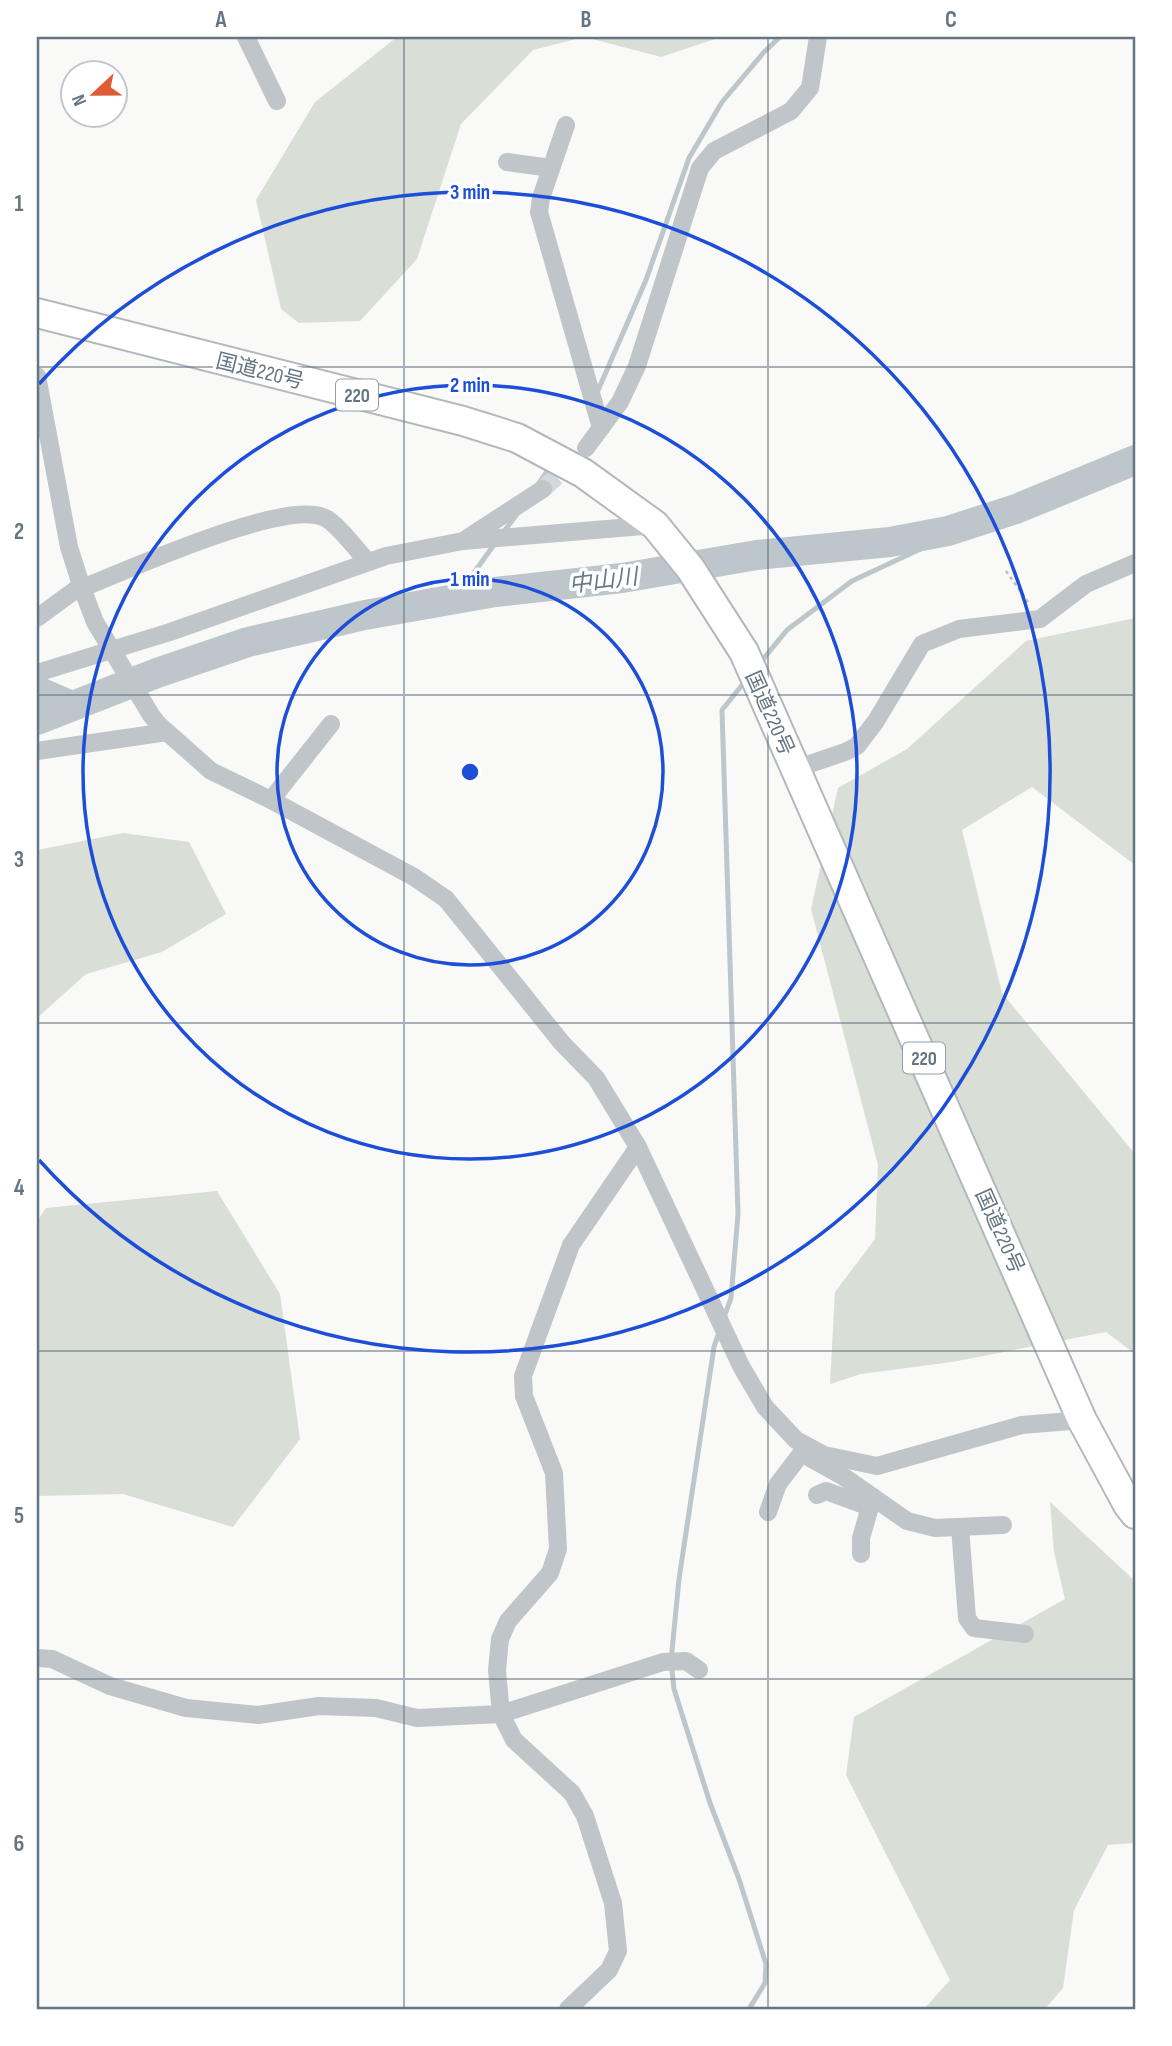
<svg xmlns="http://www.w3.org/2000/svg" width="1172" height="2046" viewBox="0 0 1172 2046" font-family="'Sofia Sans Condensed','Noto Sans JP',sans-serif">
<style>
.green{fill:#d9ded6}
.lines{fill:none;stroke-linecap:round;stroke-linejoin:round}
.stream{stroke:#bcc6cb;stroke-width:5}
.river{stroke:#bcc6cb;stroke-width:30}
.minor-tunnel{stroke:#d4d8da;stroke-width:18;stroke-dasharray:18 9;stroke-linecap:butt}
.trunk-casing{stroke:#b4b8bc;stroke-width:32}
.path{stroke:#bbbec1;stroke-width:2.5;stroke-dasharray:3.5 3.5;stroke-linecap:butt}
.minor{stroke:#c0c5c9;stroke-width:18}
.trunk{stroke:#fff;stroke-width:28}
.grid{fill:none;stroke:#657581;stroke-width:2;stroke-opacity:0.55}
.ring{fill:none;stroke:#1d4ed8;stroke-width:3.5}
.labels{text-anchor:middle;stroke-width:7;stroke-linejoin:round;paint-order:stroke}
.shield{fill:#fff;stroke:#939ea7;stroke-width:2}
.shield-label{font-size:19px;font-weight:bold;fill:#657581}
.street-label{font-size:21px;fill:#657581;stroke:#fff}
.water-label{font-size:23px;font-style:italic;fill:#657a82;stroke:#fff}
.centre{fill:#1d4ed8;stroke:#fff;stroke-width:3.5}
.ring-label{font-size:21px;text-anchor:middle;font-weight:bold;fill:#1d4ed8;stroke:#fff;stroke-width:7;stroke-linejoin:round;paint-order:stroke}
.neatline{fill:none;stroke:#657581;stroke-width:2.5}
.grid-label{font-size:23px;text-anchor:middle;font-weight:bold;fill:#657581}
</style>
<rect width="100%" height="100%" fill="#f9f9f7"/>
<!-- green -->
<g class="green">
<path d="M397,37H584L533,50L461,124L417,259L360,321L299,323L281,309L256,200L315,102Z"/>
<path d="M585,37H721L661,57Z"/>
<path d="M1135,618V865L1032,787L962,830L1002,993L1135,1154V1354L1106,1332L952,1362L861,1374L830,1384L835,1292L875,1239L878,1165L811,909L838,788L907,749L1026,641Z"/>
<path d="M123,833L189,842L226,914L162,952L86,974L37,1018V850Z"/>
<path d="M217,1191L280,1294L300,1439L233,1527L123,1494L37,1496V1221L46,1208Z"/>
<path d="M1050,1502L1135,1581V1843L1108,1845L1074,1910L1063,1988L1045,2009H924L950,1980L846,1775L854,1717L1065,1599L1054,1552Z"/>
</g>
<g class="lines">
<!-- stream -->
<g class="stream">
<path d="M596,395L646,280L689,158L722,102L764,52L780,37"/>
<path d="M537,486L546,473"/>
<path d="M502,534L517,514"/>
<path d="M455,599L496,542"/>
<path d="M760,663L787,630L852,581L929,545L948,531"/>
<path d="M723,1320L731,1298L738,1214L722,710L747,679"/>
<path d="M719,1332L714,1347L679,1579L671,1661L674,1689L710,1803L739,1879L766,1964L765,1983L749,2009"/>
</g>
<!-- river -->
<g class="river">
<path d="M37,691L72,706"/>
<path d="M37,720L157,673L248,642L365,615L495,592L622,578L757,555L890,542L948,531L1016,509L1135,460"/>
</g>
<!-- minor-tunnel -->
<path class="minor-tunnel" d="M543,489L574,460"/>
<defs>
<path id="trunk" d="M37,313L463,421L517,438L583,473L655,525L690,568L744,652L1082,1420L1128,1505L1135,1514"/>
</defs>
<!-- trunk casing -->
<use href="#trunk" class="trunk-casing"/>
<!-- path -->
<path class="path" d="M1006,571L1028,602"/>
<!-- minor -->
<g class="minor">
<path d="M246,37L277,101"/>
<path d="M566,125L541,198L539,212L601,428"/>
<path d="M507,162L551,168"/>
<path d="M37,376L69,547L82,588L95,622L151,715L159,725L211,771L271,800L414,877L446,899L562,1043L596,1078L638,1147L741,1366L765,1407L796,1440L824,1455L877,1466L1022,1425L1082,1420"/>
<path d="M586,448L620,402L637,366L700,168L714,151L791,111L810,88L818,37"/>
<path d="M466,539L543,489"/>
<path d="M82,588C128,570 282,500 323,517C337,522 357,551 368,562"/>
<path d="M37,618L82,585"/>
<path d="M37,673L170,632L386,556L463,541L655,525"/>
<path d="M37,751L167,732"/>
<path d="M795,769L845,752L857,746L876,721L922,644L959,629L1040,619L1086,584L1135,563"/>
<path d="M271,800L331,724"/>
<path d="M808,1457L844,1477L907,1521L935,1528L1003,1525"/>
<path d="M817,1495L826,1491L870,1507"/>
<path d="M768,1512L778,1484L807,1446"/>
<path d="M960,1527L967,1618L974,1628L1025,1634"/>
<path d="M861,1554V1538L873,1497"/>
<path d="M37,1658L52,1659L110,1686L186,1708L258,1715L319,1706L376,1708L417,1718L501,1714L663,1662L686,1661L699,1670"/>
<path d="M568,2009L609,1970L618,1951L613,1903L585,1816L572,1793L514,1740L501,1714L497,1670L500,1639L508,1621L550,1573L558,1549L554,1473L524,1396L523,1376L571,1245L638,1147"/>
</g>
<!-- trunk -->
<use href="#trunk" class="trunk"/>
</g>
<!-- grid -->
<path class="grid" d="M404,37V2009M768,37V2009M37,367H1135M37,695H1135M37,1023H1135M37,1351H1135M37,1679H1135"/>
<!-- distance rings -->
<g class="ring">
<circle cx="470" cy="772" r="193"/>
<circle cx="470" cy="772" r="387"/>
<path d="M39 384A580 580 0 1 1 39 1160"/>
</g>
<g class="labels">
<!-- shield labels -->
<g class="shield">
<rect x="336" y="379.5" width="42" height="31" rx="5"/>
<rect x="903" y="1042.5" width="42" height="31" rx="5"/>
</g>
<g class="shield-label">
<text x="357" y="402">220</text>
<text x="924" y="1065">220</text>
</g>
<!-- street labels -->
<g class="street-label">
<text transform="translate(260 371) rotate(14)" y="7">国道220号</text>
<text transform="translate(770 713) rotate(66)" y="7">国道220号</text>
<text transform="translate(1000 1231) rotate(66)" y="7">国道220号</text>
</g>
<!-- water labels -->
<g class="water-label">
<text transform="translate(603 580) rotate(-7)" y="8">中山川</text>
</g>
</g>
<circle cx="470" cy="772" r="10" class="centre"/>
<g class="ring-label">
<text x="470" y="199">3 min</text>
<text x="470" y="392">2 min</text>
<text x="470" y="586">1 min</text>
</g>
<!-- border -->
<rect width="1172" height="2046" fill="none" stroke="#ffffff" stroke-width="77"/>
<!-- north arrow -->
<g transform="translate(94 94) rotate(248)"><circle r="33" fill="#ffffff" stroke="#c1c8cd" stroke-width="2"/>
<path d="M0-5L12 26L0 18L-12 26Z" fill="#de5c33"/>
<text y="-10" font-size="19" font-weight="bold" text-anchor="middle" fill="#657581">N</text>
</g>
<rect x="38" y="38" width="1096" height="1970" class="neatline"/>
<g class="grid-label">
<text x="221" y="27">A</text>
<text x="586" y="27">B</text>
<text x="951" y="27">C</text>
<text x="19" y="211">1</text>
<text x="19" y="539">2</text>
<text x="19" y="867">3</text>
<text x="19" y="1195">4</text>
<text x="19" y="1523">5</text>
<text x="19" y="1851">6</text>
</g>
</svg>
